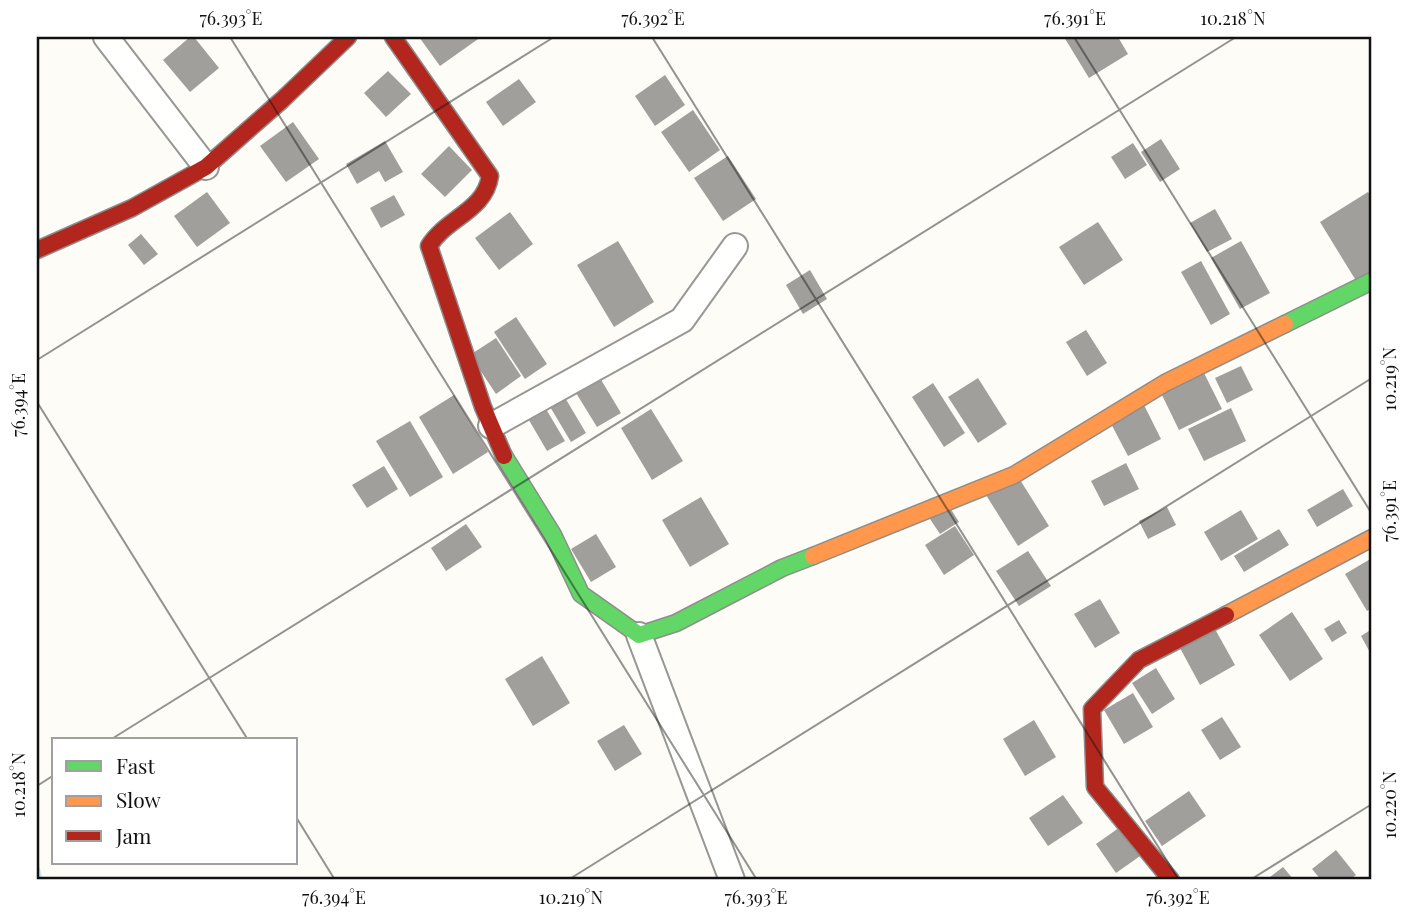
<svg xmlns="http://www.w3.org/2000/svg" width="1409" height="917" viewBox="0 0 1409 917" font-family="'Playfair Display',serif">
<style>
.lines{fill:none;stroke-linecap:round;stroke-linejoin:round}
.stream{stroke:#cde8f7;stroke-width:6}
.building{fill:#a19f9c}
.street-casing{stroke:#979795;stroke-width:28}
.fast-casing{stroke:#8e8d8b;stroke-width:19}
.slow-casing{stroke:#8e8d8b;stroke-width:19}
.jam-casing{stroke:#8e8d8b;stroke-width:19}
.street{stroke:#fffffe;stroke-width:24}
.fast{stroke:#63d668;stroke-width:16}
.slow{stroke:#ff974d;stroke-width:16}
.jam{stroke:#b3261e;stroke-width:16}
.ticks{fill:none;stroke:#111;stroke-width:2;stroke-opacity:0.45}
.neatline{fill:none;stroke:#111;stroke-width:2.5}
.ticks-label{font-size:18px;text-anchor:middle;fill:#111}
</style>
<rect width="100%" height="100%" fill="#fdfcf7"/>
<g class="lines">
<!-- stream -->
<path class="stream" d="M37,869L40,880"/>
</g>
<!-- building -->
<g class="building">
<path d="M190,37H194L219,68L190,92L163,60Z"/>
<path d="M419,37H481L440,66Z"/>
<path d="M1064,37H1118L1128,54L1089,78Z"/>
<path d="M388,71L411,94L386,117L364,93Z"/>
<path d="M665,75L685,105L655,126L635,96Z"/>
<path d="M519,79L536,102L503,126L486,102Z"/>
<path d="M693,110L720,150L689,172L661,132Z"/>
<path d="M293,122L319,159L286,182L260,146Z"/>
<path d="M1161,139L1180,169L1160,182L1141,152Z"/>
<path d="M385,141L403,172L385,182L379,171L357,184L346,164Z"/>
<path d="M1133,143L1147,165L1125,179L1111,157Z"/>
<path d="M449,146L472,170L445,197L421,174Z"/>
<path d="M728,156L756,199L723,221L694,178Z"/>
<path d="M207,192L230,223L197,247L174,216Z"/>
<path d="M1368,192L1372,198V275L1358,284L1320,222Z"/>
<path d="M394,195L405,215L381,228L370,208Z"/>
<path d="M1215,209L1232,239L1207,252L1190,223Z"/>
<path d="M510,212L533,244L499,270L475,238Z"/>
<path d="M1098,222L1123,260L1084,285L1059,247Z"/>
<path d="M141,234L158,254L144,265L128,245Z"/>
<path d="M618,241L654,302L614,327L577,265Z"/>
<path d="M1241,241L1270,293L1240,309L1211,258Z"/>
<path d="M1201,261L1230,314L1211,325L1181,272Z"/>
<path d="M810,270L827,299L803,314L786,285Z"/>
<path d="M516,317L547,364L525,379L494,332Z"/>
<path d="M1086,330L1107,363L1087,376L1066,342Z"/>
<path d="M496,338L521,376L496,394L470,355Z"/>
<path d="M1241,366L1253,390L1227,403L1215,378Z"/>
<path d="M1203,371L1222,409L1179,430L1160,391Z"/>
<path d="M600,378L621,413L597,427L576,393Z"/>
<path d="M978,378L1007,424L978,443L948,397Z"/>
<path d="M933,383L965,433L944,447L912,397Z"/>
<path d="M561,391L586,433L571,442L546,400Z"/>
<path d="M454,395L488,452L453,474L419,417Z"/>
<path d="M1142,401L1161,439L1128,456L1108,418Z"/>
<path d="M543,404L565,441L547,451L526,415Z"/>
<path d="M1231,408L1246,441L1204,461L1188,429Z"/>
<path d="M651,409L683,461L652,480L621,428Z"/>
<path d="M410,421L443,477L410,497L376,441Z"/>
<path d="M1126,463L1139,489L1104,506L1091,481Z"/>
<path d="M384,466L398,489L367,508L352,485Z"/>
<path d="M1017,475L1049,526L1018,546L986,495Z"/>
<path d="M1343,489L1353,506L1317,527L1307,510Z"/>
<path d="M701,497L729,544L690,567L662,520Z"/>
<path d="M947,503L959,522L940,534L928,516Z"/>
<path d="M1167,507L1176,525L1148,539L1139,521Z"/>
<path d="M1241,510L1258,539L1221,561L1204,532Z"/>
<path d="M466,524L482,547L446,571L431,548Z"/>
<path d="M955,526L974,555L944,575L925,545Z"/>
<path d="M1279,529L1289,545L1244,572L1234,556Z"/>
<path d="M596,534L616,567L591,582L571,549Z"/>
<path d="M1028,551L1051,586L1019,606L996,571Z"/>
<path d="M1372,558V608L1367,611L1345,574Z"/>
<path d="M1100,599L1120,633L1095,648L1074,614Z"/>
<path d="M1292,612L1323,659L1290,681L1259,635Z"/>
<path d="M1339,620L1347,633L1332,642L1324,629Z"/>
<path d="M1215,629L1235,665L1200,685L1180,648Z"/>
<path d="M1372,629V656L1361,636Z"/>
<path d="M542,656L570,703L533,726L505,679Z"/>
<path d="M1156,668L1175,699L1152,714L1132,683Z"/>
<path d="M1133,693L1153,727L1124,744L1104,710Z"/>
<path d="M1222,717L1241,747L1220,760L1201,730Z"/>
<path d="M1034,720L1056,757L1025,776L1003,739Z"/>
<path d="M624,725L642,754L615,771L597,741Z"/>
<path d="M1189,791L1206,816L1162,846L1145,821Z"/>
<path d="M1063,795L1083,823L1048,846L1029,818Z"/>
<path d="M1123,825L1143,854L1116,873L1096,844Z"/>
<path d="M1336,850L1356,875L1349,880H1321L1312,869Z"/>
<path d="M1283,867L1294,880H1266Z"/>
</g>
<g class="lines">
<defs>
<g id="street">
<path d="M106,37L206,167"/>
<path d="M491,426L682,320L735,246"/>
<path d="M639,635L732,880"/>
</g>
<g id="fast">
<path d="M1285,324L1372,281"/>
<path d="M504,456L553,535L581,594L639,635L676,623L782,568L813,556"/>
</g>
<g id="slow">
<path d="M813,556L1014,475L1165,383L1285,324"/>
<path d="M1226,615L1372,538"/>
</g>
<g id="jam">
<path d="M393,37L490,176C485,211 446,218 429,246L483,407L504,456"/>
<path d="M37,250L132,208L206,167L282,100L348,37"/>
<path d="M1171,880L1095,787L1092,709L1139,660L1226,615"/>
</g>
</defs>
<!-- street casing -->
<use href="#street" class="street-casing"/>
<!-- fast casing -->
<use href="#fast" class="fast-casing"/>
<!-- slow casing -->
<use href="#slow" class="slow-casing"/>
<!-- jam casing -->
<use href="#jam" class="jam-casing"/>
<!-- street -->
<use href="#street" class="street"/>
<!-- fast -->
<use href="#fast" class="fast"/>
<!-- slow -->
<use href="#slow" class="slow"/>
<!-- jam -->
<use href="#jam" class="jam"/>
</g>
<!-- ticks -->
<path class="ticks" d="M230,37L757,880M652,37L1179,880M1074,37L1372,514M37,360L554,37M37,402L248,740M110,740L1236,37M37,786L54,775M296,817L335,880M568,880L1372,378M1250,880L1372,804"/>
<!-- border -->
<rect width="1409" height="917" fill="none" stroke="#ffffff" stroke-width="77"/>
<!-- legend -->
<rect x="52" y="738" width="245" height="126" fill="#ffffff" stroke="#a0a0a0" stroke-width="2"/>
<rect x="66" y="761" width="35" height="10" fill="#63d668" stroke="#a0a0a0" stroke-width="2"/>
<text x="116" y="774" font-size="21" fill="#111111">Fast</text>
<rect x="66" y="796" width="35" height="10" fill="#ff974d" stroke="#a0a0a0" stroke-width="2"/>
<text x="116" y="808" font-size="21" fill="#111111">Slow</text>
<rect x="66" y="831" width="35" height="10" fill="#b3261e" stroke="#a0a0a0" stroke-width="2"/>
<text x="116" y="844" font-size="21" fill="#111111">Jam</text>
<rect x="38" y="38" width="1332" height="840" class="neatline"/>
<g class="ticks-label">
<text x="231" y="25">76.393°E</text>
<text x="653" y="25">76.392°E</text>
<text x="1075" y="25">76.391°E</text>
<text x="1233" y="25">10.218°N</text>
<text transform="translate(1390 379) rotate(-90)" y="6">10.219°N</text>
<text transform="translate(19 405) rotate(-90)" y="6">76.394°E</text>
<text transform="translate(1390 511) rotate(-90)" y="6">76.391°E</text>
<text transform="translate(19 785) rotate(-90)" y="6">10.218°N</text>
<text transform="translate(1390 805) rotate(-90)" y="6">10.220°N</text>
<text x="334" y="904">76.394°E</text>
<text x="571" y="904">10.219°N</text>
<text x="756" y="904">76.393°E</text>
<text x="1178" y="904">76.392°E</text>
</g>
</svg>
